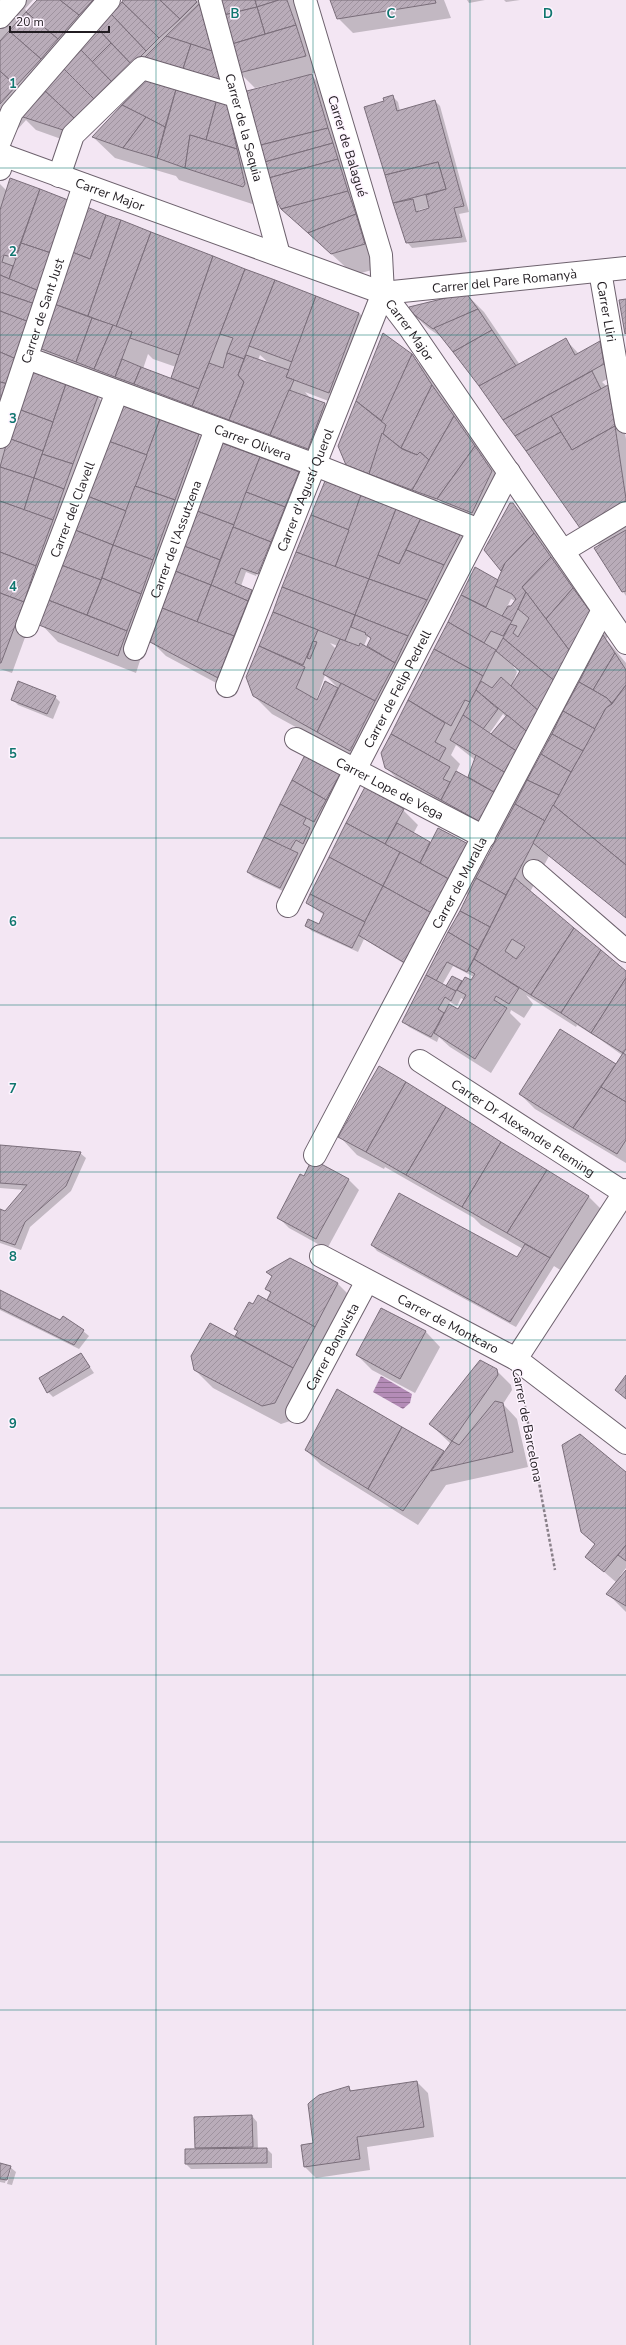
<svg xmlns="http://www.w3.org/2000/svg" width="626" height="2345" viewBox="0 0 626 2345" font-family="'Nunito Sans',sans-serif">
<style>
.water{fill:url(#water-rules)}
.shadow{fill:#0003;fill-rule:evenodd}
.building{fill:url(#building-hatch);stroke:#7a6e7a;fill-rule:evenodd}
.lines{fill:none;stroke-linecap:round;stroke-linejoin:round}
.minor-casing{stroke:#6e626e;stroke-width:24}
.tertiary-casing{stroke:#6e626e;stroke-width:24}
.path{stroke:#898089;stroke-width:2.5;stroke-dasharray:3 2;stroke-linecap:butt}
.minor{stroke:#fff;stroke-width:22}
.tertiary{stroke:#fff;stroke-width:22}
.grid{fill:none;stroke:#0f766e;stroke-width:1;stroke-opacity:0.55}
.labels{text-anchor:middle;stroke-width:3;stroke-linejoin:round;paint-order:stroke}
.street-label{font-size:13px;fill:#211c21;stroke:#fef4ff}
.grid-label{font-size:13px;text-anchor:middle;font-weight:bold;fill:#0f766e;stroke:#fef4ff;stroke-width:3;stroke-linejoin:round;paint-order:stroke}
</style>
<defs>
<pattern id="water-rules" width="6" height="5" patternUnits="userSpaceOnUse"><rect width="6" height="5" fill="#b48cb7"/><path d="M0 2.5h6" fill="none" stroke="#927294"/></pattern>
<pattern id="building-hatch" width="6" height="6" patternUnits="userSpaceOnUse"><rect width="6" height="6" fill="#b9acb9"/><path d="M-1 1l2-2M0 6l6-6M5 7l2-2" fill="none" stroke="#9f939f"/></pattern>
</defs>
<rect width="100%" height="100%" fill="#f3e6f3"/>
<!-- water -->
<path class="water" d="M381,1376L412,1394L410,1403L403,1409L373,1392Z"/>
<!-- shadow -->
<g class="shadow">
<path d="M0,0H33L25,9L27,12L38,0H121L107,15L109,17L125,0H218L226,104L264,208L179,180L176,176L115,158L93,137L140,88L138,87L78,145L36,130L26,120L17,130L0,124Z"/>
<path d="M222,0H296L321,71L310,74L326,90L386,266L354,275L282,208L295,78L255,88L240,73Z"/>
<path d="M331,0H444L451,18L353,33L338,18Z"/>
<path d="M467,0H485L469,3Z"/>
<path d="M504,0H520L506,2Z"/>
<path d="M392,96L398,102L400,111L435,101L440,106L469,212L459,214L467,242L412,248L407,242L385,175ZM430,207V209L419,212V210Z"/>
<path d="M11,179L359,313L374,328L344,407L305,392L311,399L325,404L343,422L326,466L55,363L40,348L31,372L98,397L112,412L122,406L199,435L209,446L136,673L58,642L41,624L56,584L46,580L12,673L0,669V184L7,191ZM148,354L153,359L176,367L172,378L175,381L143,369ZM260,355L270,364L258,360Z"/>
<path d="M466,294L484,312L520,365L566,340L579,354L600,342L610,353L614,375L602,382L618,397L626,439V596L595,548L600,546L581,527L480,386L444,339L428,328L409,310Z"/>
<path d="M411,355L429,374L510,489L490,530L456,517L438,498H435L449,512L365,482L347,464L360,405Z"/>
<path d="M298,473L316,491L303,524L299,523L264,579L258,577L270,548H267L256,576L246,572L241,586L252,590L257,596L233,692L166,656L151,641L185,546ZM228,591L253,602L252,604L228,594Z"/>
<path d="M325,483L460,534L471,545L365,765L272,714L254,696L247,677ZM368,636L371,640L368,646L372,650L364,646ZM330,643L338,646L336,649ZM325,675L338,688L318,699L317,698Z"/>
<path d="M513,504L531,522L610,633L606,639L626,663V918L549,856L530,892L626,973V1163L535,1109L520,1094L616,1065L622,1055L598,1038L577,1025L576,1027L526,995L533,1004L524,1018L511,1010L510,1013L521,1024L491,1073L450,1047L439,1037L437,1042L409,1027L403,1021L468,895L458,890L416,971L364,939L358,952L312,931L306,926L319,925L324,915L307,903L403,810L418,825L413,834L431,844L472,847L486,861L499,837L402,783L386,768L382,753L476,569L499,581L503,571L485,550ZM511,599L516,601L511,607H507ZM513,666L520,672L512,685L517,672ZM503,714L506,717L495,737L489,734ZM456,745L475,760L468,779L456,772L460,764L451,755ZM542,745L545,748L534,769L531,765ZM492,920L494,921L488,932L487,931ZM453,966L474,977L471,982L462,981L450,989L442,985ZM461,998L464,1000L459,1010L449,1004L450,1002L457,1006Z"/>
<path d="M55,697L60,702L53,719L18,705L12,699Z"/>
<path d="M339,775L354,789L285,892L253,877L248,872L284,807L281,804Z"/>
<path d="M340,1137L501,1143L589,1197L604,1212L565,1273L554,1266L516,1327L377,1251L372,1245L518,1258L523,1249L481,1225L474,1218L385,1167L384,1169L357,1155Z"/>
<path d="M0,1146L80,1153L86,1158L71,1191L30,1227L21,1250L0,1243V1210L6,1212L25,1190L0,1188Z"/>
<path d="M304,1177L349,1180L359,1190L327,1249L289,1228L278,1217Z"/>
<path d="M290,1259L338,1284L356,1302L293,1420L281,1424L213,1388L194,1369L235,1338L239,1332L235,1329L253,1306L267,1301L271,1294L267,1289L272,1277L268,1273Z"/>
<path d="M0,1291L83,1331L89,1336L79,1349L0,1310Z"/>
<path d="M426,1332L440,1347L415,1393L372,1370L357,1355Z"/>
<path d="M81,1354L94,1373L53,1397L48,1392Z"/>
<path d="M496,1370L511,1385L512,1390L503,1404L517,1419L528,1467L446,1485L418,1525L321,1465L306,1450L338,1390L445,1452L451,1444L430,1424Z"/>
<path d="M626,1473V1568L620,1576L622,1577L626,1571V1612L608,1594L617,1583L587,1557L595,1545L582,1532Z"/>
<path d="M417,2082L428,2093L434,2137L367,2147L370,2170L316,2178L305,2167L302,2146L314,2144L349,2088L353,2092Z"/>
<path d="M252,2116L257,2122L258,2149H267L272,2154V2168L191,2169L186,2164L198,2150L196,2147Z"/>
<path d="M0,2164L10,2167L16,2172L12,2185L7,2184L11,2169H9L5,2183L0,2182Z"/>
</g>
<!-- building -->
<g class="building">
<path d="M37,0H60L79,15L58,39L26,12Z"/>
<path d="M60,0H93L79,15Z"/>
<path d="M123,0H160L180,19L159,38L122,2Z"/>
<path d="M160,0H195L197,2L180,19Z"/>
<path d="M221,0H255L257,7L224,15Z"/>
<path d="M255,0H279L257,7Z"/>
<path d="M279,0H287L296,25L265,34L257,7Z"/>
<path d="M330,0H435L436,3L337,19Z"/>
<path d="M202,1L215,52L166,36Z"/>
<path d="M122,2L159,38L146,51L111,14Z"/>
<path d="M257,7L265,34L232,44L224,15Z"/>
<path d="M26,12L58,39L41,59L9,31Z"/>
<path d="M111,14L146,51L132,65L98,29Z"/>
<path d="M296,25L306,56L239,73L232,44Z"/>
<path d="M98,29L111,43L92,62L80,49Z"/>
<path d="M9,31L41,59L16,86L0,71V41Z"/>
<path d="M166,36L191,44L182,72L143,59Z"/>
<path d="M111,43L132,65L113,83L92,62Z"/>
<path d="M191,44L215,52L223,84L182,72Z"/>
<path d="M80,49L113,83L95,100L63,68Z"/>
<path d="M63,68L95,100L75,119L44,90Z"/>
<path d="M0,71L16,86L0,104Z"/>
<path d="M312,74L328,128L257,146L243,92Z"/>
<path d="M149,77L177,86L165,127L122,105Z"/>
<path d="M177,86L217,99L206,140L190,135L185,168L157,158Z"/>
<path d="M44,90L75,119L63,130L20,116Z"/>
<path d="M393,95L397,111L435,100L464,206L454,208L462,237L406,243L393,203L413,199L416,212L429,208L426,195L446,189L438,162L385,175L364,107L384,101L383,98Z"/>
<path d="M217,99L227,103L237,149L206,140Z"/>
<path d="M122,105L146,117L123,148L92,137Z"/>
<path d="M146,117L165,127L157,158L123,148Z"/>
<path d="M328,128L333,143L261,163L257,146Z"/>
<path d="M190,135L237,149L245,184L243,187L185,168Z"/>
<path d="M333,143L338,159L265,179L261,163Z"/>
<path d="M338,159L348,191L328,197L281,209L265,179Z"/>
<path d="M438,162L446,189L393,203L385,175Z"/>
<path d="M10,178L40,189L15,258L4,255L2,262L13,266L9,279L0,275V210Z"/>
<path d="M40,189L68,200L51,253L21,243Z"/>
<path d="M348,191L356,214L308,233L281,209Z"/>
<path d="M87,207L106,215L90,259L72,252Z"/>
<path d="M356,214L365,244L331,254L308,233Z"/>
<path d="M106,215L121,220L88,316L54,304L72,252L90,259Z"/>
<path d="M121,220L151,232L116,327L88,316Z"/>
<path d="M151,232L213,256L179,355L130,338L132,332L116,327Z"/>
<path d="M21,243L51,253L39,291L9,279Z"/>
<path d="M213,256L245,269L199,389L171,378Z"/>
<path d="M245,269L275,280L244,359L227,353L233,338L220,334Z"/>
<path d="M0,275L39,291L35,304L0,292Z"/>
<path d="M275,280L316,296L292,362L249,346Z"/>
<path d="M0,292L35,304L29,322L0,311Z"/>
<path d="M466,293L478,309L433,329L408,310L409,307Z"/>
<path d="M316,296L359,313L329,393L286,377Z"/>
<path d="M626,299V333L625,334L619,300Z"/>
<path d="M54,304L92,318L76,362L39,348Z"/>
<path d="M478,309L492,330L453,352L434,328Z"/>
<path d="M0,311L29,322L16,359L0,352Z"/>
<path d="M92,318L113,325L94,369L76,362Z"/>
<path d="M113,325L132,332L115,377L94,369Z"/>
<path d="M492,330L516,366L479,386L453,352Z"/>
<path d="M383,333L412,354L382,421L356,401Z"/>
<path d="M566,338L575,355L600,341L604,364L503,420L479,386Z"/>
<path d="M0,352L16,359L8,384L0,382Z"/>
<path d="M227,353L244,359L238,375L244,382L229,420L192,406L209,363L223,368Z"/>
<path d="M412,354L432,385L401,448L382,433L386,425L381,422Z"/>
<path d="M246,355L289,370L286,377L294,380L270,435L229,420L244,382L238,375Z"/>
<path d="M122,359L141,367L134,384L115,377Z"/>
<path d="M141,367L199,389L192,406L134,384Z"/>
<path d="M31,371L66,384L53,422L18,409Z"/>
<path d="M592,371L601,389L515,436L503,420Z"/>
<path d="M0,382L8,384L2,400L0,399Z"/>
<path d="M66,384L98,396L73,464L42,454Z"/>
<path d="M432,385L454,416L429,460L420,452L417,455L401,448Z"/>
<path d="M608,385L615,426L572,450L551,416Z"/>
<path d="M289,390L325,403L308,449L270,435Z"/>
<path d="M356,401L386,425L369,474L346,465L338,446Z"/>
<path d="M121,405L160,419L147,455L108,441Z"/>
<path d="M18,409L53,422L43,451L8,438Z"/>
<path d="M454,416L475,446L437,499L412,490Z"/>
<path d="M551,416L561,432L526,451L515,436Z"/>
<path d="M160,419L199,434L175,500L135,486Z"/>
<path d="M615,426L626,499L623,505L580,528L526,451L561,432L572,450Z"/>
<path d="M382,433L402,449L417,455L420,452L429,460L412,490L369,474Z"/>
<path d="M8,438L43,451L34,478L0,467Z"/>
<path d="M108,441L147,455L126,511L87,496Z"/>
<path d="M222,443L260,457L234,525L197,511Z"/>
<path d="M475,446L492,471L472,513L437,499Z"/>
<path d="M42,454L73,464L64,489L34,478Z"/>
<path d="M260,457L299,472L285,507L246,492Z"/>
<path d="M0,467L34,478L24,510L0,501Z"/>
<path d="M34,478L64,489L53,520L24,510Z"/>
<path d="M325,481L361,495L349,530L311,515Z"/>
<path d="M135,486L175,500L153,560L113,545Z"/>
<path d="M246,492L285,507L271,542L233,527Z"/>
<path d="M361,495L396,509L369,579L335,567Z"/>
<path d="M87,496L126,511L113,545L75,530Z"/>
<path d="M0,501L53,520L36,566L0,552Z"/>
<path d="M510,503H513L534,533L505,563L501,571L484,550Z"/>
<path d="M396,509L421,518L399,564L378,555Z"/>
<path d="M197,511L234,525L220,560L184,546Z"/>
<path d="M311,515L349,530L335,567L296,552Z"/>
<path d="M421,518L461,533L444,565L406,550Z"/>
<path d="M233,527L271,542L258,574L241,568L235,583L252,590L248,601L211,585Z"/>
<path d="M75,530L113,545L101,580L61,565Z"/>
<path d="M626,530V591L622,592L594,548Z"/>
<path d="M534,533L551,557L522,587L526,592L512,621L502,616L508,606H511L516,599L512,594L495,586L505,563Z"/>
<path d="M113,545L153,560L141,594L102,578Z"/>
<path d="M184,546L220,560L211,585L175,571Z"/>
<path d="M406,550L444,565L427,600L369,579L378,555L399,564Z"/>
<path d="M0,552L36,566L24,602L0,593Z"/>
<path d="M296,552L369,579L355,615L282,587Z"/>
<path d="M551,557L573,588L546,619L522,587Z"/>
<path d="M61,565L101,580L87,615L48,600Z"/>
<path d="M475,567L498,580L486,607L461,595Z"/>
<path d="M175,571L211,585L197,622L162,608Z"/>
<path d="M102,578L141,594L127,631L87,615Z"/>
<path d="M369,579L427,600L408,636L355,615Z"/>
<path d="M211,585L248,601L234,636L197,622Z"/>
<path d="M282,587L355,615L345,641L273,612Z"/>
<path d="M573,588L592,614L572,654L546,619Z"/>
<path d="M526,592L572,654L557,683L503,638L510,624L517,626L513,633L518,637L529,618L518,609Z"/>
<path d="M0,593L24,602L1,663H0Z"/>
<path d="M461,595L512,621L503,636L491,631L484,643L448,622Z"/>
<path d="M48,600L127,631L118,656L39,625Z"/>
<path d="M162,608L234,636L218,678L150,642Z"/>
<path d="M273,612L318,630L303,665L259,646Z"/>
<path d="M355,615L408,636L395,663L367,646L371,638L365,634L366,633L351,627Z"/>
<path d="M448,622L496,650L483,676L434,649Z"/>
<path d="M603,635L615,653L593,690L579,682Z"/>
<path d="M503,638L557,683L542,714L511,686L520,671L496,651Z"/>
<path d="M340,639L359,646L360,643L395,663L375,701L323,674Z"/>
<path d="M313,641L317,642L310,659L307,658Z"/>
<path d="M259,646L305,667L296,688L317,700L325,681L338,688L317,732L253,696L246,677Z"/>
<path d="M434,649L483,676L470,702L465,700L451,726L408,700Z"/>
<path d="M615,653L626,670V685L612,703L607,698L593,690Z"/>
<path d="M501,677L542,714L531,735L476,690L481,681L492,688Z"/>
<path d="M18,681L56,696L47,714L11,700Z"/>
<path d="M579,682L607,698L612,704L606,708L595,729L563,711Z"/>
<path d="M341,683L375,701L350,751L317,732Z"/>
<path d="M626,685V865L553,805L606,708L612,704Z"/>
<path d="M476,690L498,709L483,729L463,715Z"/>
<path d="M408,700L445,723L435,742L446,748L439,761L391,734Z"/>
<path d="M563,711L595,729L583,751L552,734Z"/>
<path d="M463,715L521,754L509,775L450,740Z"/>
<path d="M507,715L531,735L521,754L491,734Z"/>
<path d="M391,734L450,767L443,779L450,782L441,800L385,768L381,753Z"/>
<path d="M552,734L583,751L571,772L541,754Z"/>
<path d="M541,754L571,772L559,795L527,780Z"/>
<path d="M305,755L340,774L326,800L292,780Z"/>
<path d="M476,755L509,775L499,795L468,777Z"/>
<path d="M456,771L499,795L484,824L441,800Z"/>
<path d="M292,780L326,800L314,822L280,804Z"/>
<path d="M527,780L559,795L545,821L515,804Z"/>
<path d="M365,787L404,809L385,844L346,823Z"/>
<path d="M280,804L306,818L303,824L310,828L303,844L296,840L290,850L264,837Z"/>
<path d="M515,804L545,821L506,895L476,878Z"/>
<path d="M553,805L626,865V918L533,843Z"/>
<path d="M346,823L400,852L383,886L329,857Z"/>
<path d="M397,823L430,842L420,863L385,844Z"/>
<path d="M438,828L472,846L454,882L420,863Z"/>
<path d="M264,837L298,853L280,888L247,872Z"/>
<path d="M400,852L454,882L437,916L383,886Z"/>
<path d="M329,857L383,886L365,922L310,894Z"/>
<path d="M476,878L506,895L490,927L460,911Z"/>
<path d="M515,878L574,928L531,995L474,959ZM512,939L525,947L516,959L505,951Z"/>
<path d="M383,886L437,916L410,966L358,935Z"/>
<path d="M310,894L365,922L352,948L305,926L308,919L319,924L324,913L306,903Z"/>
<path d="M460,911L490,927L478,950L448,932Z"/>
<path d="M574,928L601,950L561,1013L531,995Z"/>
<path d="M448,932L478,950L467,972L447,962L436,981L426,975Z"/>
<path d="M601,950L626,971V978L591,1033L561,1013Z"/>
<path d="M474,959L519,988L509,1004L496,996L494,1000L507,1008L475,1059L434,1033L449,1004L458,1009L466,995L457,990L465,977L471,980L475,974L468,970Z"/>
<path d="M426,975L456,991L451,1001L445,997L438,1009L444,1013L431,1037L402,1022Z"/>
<path d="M452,976L462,981L456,991L446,986Z"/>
<path d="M626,978V1049L623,1053L591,1033Z"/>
<path d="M560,1029L616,1064L573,1128L519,1094Z"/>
<path d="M623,1053L626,1055V1102L601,1087Z"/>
<path d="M379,1066L406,1082L366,1152L338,1137Z"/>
<path d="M406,1082L446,1107L406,1175L366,1152Z"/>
<path d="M601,1087L626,1102V1140L617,1154L573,1128Z"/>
<path d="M446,1107L501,1142L462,1207L406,1175Z"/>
<path d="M501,1142L547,1170L507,1233L462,1207Z"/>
<path d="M0,1145L81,1152L66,1186L25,1222L15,1245L0,1240V1209L5,1211L27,1185L0,1183Z"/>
<path d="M312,1159L349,1179L316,1239L277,1218L300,1174L304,1176Z"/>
<path d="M547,1170L589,1196L550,1258L507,1233Z"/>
<path d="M399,1193L517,1257L525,1244L550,1258L510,1322L371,1245Z"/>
<path d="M290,1258L338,1283L315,1327L267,1300L271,1292L265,1289L272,1276L266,1272Z"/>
<path d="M0,1290L60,1320L63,1316L84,1330L74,1345L0,1308Z"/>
<path d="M258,1295L315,1327L293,1368L235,1336L238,1331L234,1329L249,1302L253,1304Z"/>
<path d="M381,1308L426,1331L400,1379L356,1355Z"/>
<path d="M210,1323L293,1368L275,1403L262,1406L194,1370L191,1356Z"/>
<path d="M81,1353L90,1367L47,1393L39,1378Z"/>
<path d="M480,1360L497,1369L498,1375L452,1441L429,1424Z"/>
<path d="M626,1375V1399L615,1390Z"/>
<path d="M337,1389L402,1427L368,1489L305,1450Z"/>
<path d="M495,1401L503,1403L513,1452L431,1471L452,1441L459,1445Z"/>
<path d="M402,1427L444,1451L403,1511L368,1489Z"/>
<path d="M580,1434L626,1472V1545L604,1572L585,1557L595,1544L581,1532L562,1445Z"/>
<path d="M626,1545V1561L618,1555Z"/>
<path d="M626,1570V1606L606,1594Z"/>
<path d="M417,2081L424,2127L357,2137L360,2159L304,2167L301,2145L313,2143L308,2104L310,2102L319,2095L349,2086L350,2091Z"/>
<path d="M252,2115L253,2147L195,2148L194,2117Z"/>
<path d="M267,2148V2163L185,2164V2149Z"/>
<path d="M0,2163L11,2166L7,2180L0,2179Z"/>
</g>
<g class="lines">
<defs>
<g id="minor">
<path id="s1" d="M210,0L279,255"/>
<path d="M0,17L15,0"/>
<path d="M0,141L12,112L109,0"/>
<path d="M0,169L4,155"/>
<path d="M59,176L73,135L142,68L236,96"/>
<path id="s2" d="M600,271L626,422"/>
<path id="s3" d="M383,293L626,268"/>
<path id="s4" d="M27,358L315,465L479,530"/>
<path id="s5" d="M0,437L84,185"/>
<path d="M563,551L626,513"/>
<path id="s6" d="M27,626L117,392"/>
<path id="s7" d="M135,649L216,429"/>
<path id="s8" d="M227,686L383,293L381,255L305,0"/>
<path id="s9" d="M296,739L484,837"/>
<path d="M534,871L626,951"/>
<path id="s10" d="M288,906L356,768L509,472"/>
<path id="s11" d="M420,1061L626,1194"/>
<path id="s12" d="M315,1155L603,610"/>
<path id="s13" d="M321,1256L516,1359L626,1443"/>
<path d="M516,1359L626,1190"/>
<path id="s14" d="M297,1412L367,1281"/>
</g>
<g id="tertiary">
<path id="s15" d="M0,154L383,293L409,327L626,643"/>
</g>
</defs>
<!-- minor casing -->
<use href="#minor" class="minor-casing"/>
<!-- tertiary casing -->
<use href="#tertiary" class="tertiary-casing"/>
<!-- path -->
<path class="path" d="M524,1401L555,1570"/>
<!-- minor -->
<use href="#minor" class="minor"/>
<!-- tertiary -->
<use href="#tertiary" class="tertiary"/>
</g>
<!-- grid -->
<path class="grid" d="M156,0V2345M313,0V2345M470,0V2345M0,168H626M0,335H626M0,502H626M0,670H626M0,838H626M0,1005H626M0,1172H626M0,1340H626M0,1508H626M0,1675H626M0,1842H626M0,2010H626M0,2178H626"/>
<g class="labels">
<!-- street labels -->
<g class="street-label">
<text dy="5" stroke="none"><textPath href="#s1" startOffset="132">Carrer de la Sequia</textPath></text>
<text transform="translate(348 146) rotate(73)" y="5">Carrer de Balagué</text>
<text dy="5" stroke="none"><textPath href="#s15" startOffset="117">Carrer Major</textPath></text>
<text dy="5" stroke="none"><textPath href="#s3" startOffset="122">Carrer del Pare Romanyà</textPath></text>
<text dy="5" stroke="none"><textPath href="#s5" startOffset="133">Carrer de Sant Just</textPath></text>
<text dy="5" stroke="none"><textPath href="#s2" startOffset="41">Carrer Lliri</textPath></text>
<text dy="5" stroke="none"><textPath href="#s15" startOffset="453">Carrer Major</textPath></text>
<text dy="5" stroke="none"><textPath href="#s4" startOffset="241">Carrer Olivera</textPath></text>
<text dy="5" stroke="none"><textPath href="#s8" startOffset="211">Carrer d'Agustí Querol</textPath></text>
<text dy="5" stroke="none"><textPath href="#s6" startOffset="125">Carrer del Clavell</textPath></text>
<text dy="5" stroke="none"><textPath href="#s7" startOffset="117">Carrer de l'Assutzena</textPath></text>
<text dy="5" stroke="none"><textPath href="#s10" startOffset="243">Carrer de Felip Pedrell</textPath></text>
<text dy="5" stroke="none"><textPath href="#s9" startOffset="106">Carrer Lope de Vega</textPath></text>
<text dy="5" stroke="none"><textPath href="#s12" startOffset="308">Carrer de Muralla</textPath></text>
<text dy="5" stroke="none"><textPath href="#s11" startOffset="123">Carrer Dr Alexandre Fleming</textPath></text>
<text dy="5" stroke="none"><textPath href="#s13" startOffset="144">Carrer de Montcaro</textPath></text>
<text dy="5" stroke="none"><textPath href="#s14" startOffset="74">Carrer Bonavista</textPath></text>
<text transform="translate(528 1425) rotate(79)" y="5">Carrer de Barcelona</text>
</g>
</g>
<g class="grid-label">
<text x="235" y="18">B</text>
<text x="391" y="18">C</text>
<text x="548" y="18">D</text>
<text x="13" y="88">1</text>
<text x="13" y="256">2</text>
<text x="13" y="423">3</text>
<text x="13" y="591">4</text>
<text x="13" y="758">5</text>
<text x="13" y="926">6</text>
<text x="13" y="1093">7</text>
<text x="13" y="1261">8</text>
<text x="13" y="1428">9</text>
</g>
<!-- scale -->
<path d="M10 26v6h99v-6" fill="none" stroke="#211c21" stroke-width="2"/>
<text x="16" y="26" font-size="12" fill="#211c21" stroke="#fef4ff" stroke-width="3" paint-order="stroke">20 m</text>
</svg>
